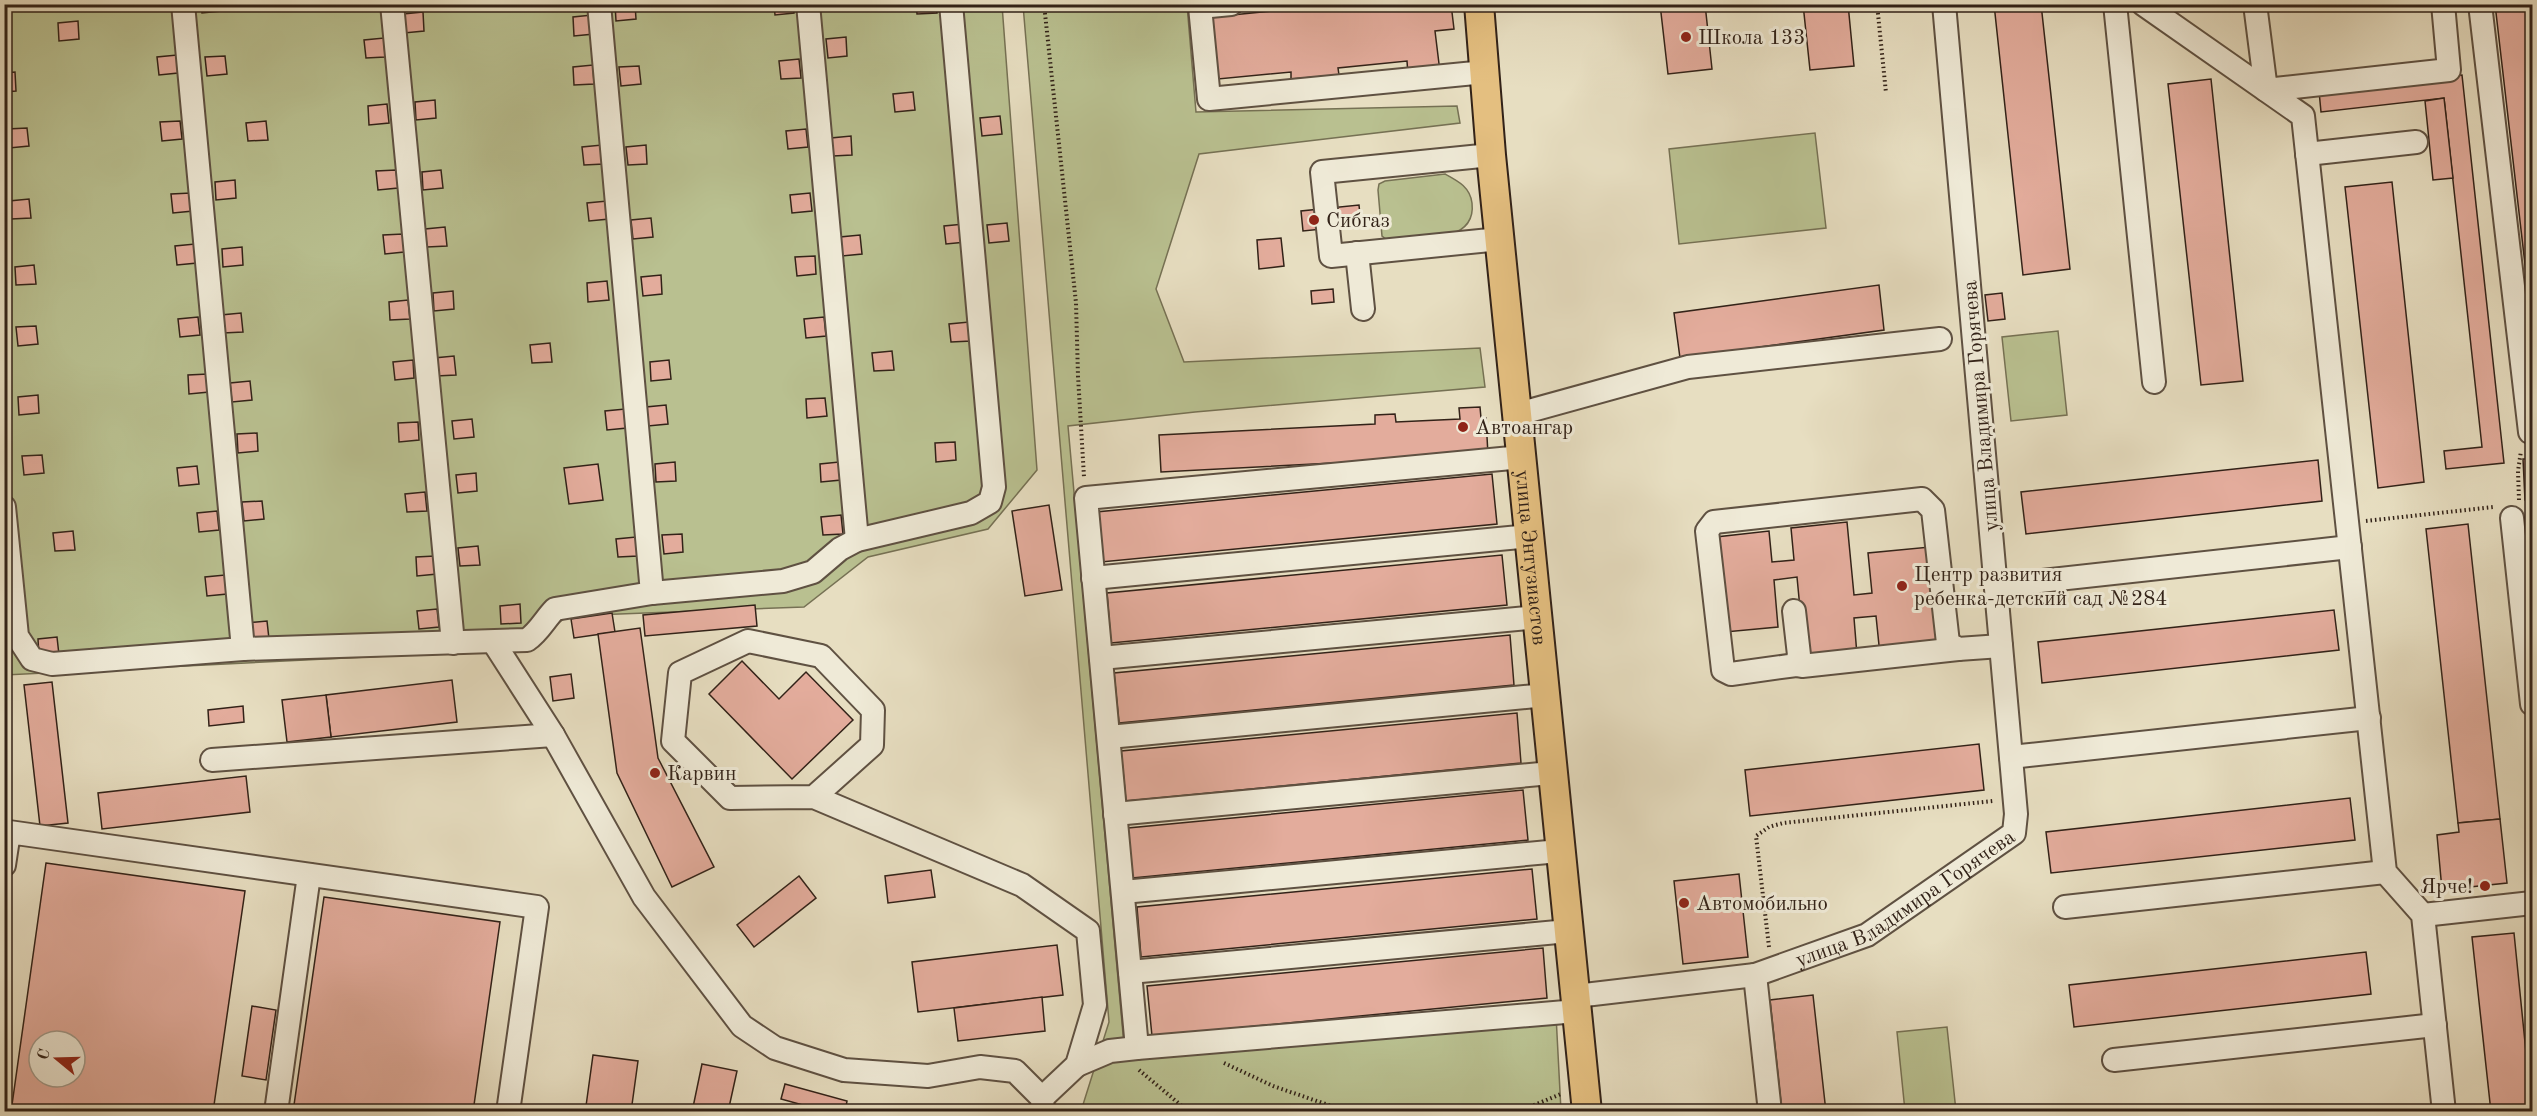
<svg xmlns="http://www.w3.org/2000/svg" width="2537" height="1116" viewBox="0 0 2537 1116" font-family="'Old Standard TT',serif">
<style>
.green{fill:#b9c090;stroke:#767154;stroke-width:1.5}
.building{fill:#e3ac9c;stroke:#322218;stroke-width:1.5;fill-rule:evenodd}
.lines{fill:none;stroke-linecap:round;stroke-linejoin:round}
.minor-casing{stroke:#5f5142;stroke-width:26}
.major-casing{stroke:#322218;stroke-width:32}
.path{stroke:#322218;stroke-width:4;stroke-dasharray:1.5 3;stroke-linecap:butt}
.minor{stroke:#efead7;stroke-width:22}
.major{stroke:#e4bf80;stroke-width:28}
.poi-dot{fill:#8f2418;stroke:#efead7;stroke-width:2}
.labels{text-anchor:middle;stroke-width:6;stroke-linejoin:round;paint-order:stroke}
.poi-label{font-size:21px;fill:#322218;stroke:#efead7;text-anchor:start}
.street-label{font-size:21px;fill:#322218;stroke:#efead7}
</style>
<rect width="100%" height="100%" fill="#e7dec1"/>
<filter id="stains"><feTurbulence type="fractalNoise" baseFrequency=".00333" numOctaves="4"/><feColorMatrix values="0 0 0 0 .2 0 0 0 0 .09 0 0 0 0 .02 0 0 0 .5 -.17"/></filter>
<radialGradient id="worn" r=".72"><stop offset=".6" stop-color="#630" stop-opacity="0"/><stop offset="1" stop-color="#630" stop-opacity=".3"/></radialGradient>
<!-- green -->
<g class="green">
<path d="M5,5H1002L1037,470L988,529L868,557L804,607L567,616L528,649L5,675Z"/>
<path d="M1023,5H1187L1196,112L1457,106L1460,123L1199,154L1156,289L1184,362L1480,348L1485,387L1195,412L1068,426L1125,1056L1556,1015L1561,1111H1081L1109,1022Z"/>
<path d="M1815,133L1826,228L1679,244L1669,149Z"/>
<path d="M1445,174C1458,181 1470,187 1472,203C1477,246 1414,238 1386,239L1382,236L1378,190L1379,184L1385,181Z"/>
<path d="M2058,331L2067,415L2011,421L2002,337Z"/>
<path d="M1947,1027L1956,1111H1905L1897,1032Z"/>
</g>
<!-- building -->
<g class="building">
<path d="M201,4H221V11L202,13Z"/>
<path d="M615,4H635L636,19L616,21Z"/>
<path d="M774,4H793L794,13L775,15Z"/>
<path d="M916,4H936L937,13L917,14Z"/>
<path d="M1340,4H1451L1454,29L1435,31L1440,72L1408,75L1407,61L1338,68L1339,75L1291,79V72L1218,79L1212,17Z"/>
<path d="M1660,4H1705L1712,69L1668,74Z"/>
<path d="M1803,4H1848L1854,66L1810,70Z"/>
<path d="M1994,4H2041L2070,269L2023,275Z"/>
<path d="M2495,4H2532V325Z"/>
<path d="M423,12L424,31L404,33L403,14Z"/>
<path d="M592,15L594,34L574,36L573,17Z"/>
<path d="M78,21L79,39L59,41L58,23Z"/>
<path d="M846,37L847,56L828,58L826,39Z"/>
<path d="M384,38L385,57L366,58L364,40Z"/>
<path d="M177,55L178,73L159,75L157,57Z"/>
<path d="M225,56L227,74L207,76L205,57Z"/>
<path d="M799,59L801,78L781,79L779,61Z"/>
<path d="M593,65L594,84L574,85L573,67Z"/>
<path d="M639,66L641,84L621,86L619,67Z"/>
<path d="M15,72L16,91L4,92V73Z"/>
<path d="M2462,75L2504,463L2446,469L2444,451L2482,447L2444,98L2321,112L2319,91Z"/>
<path d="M2211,79L2243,381L2201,385L2168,84Z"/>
<path d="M913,92L915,110L895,112L893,94Z"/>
<path d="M2444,98L2453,178L2433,180L2425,101Z"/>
<path d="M435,100L436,118L416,120L415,102Z"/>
<path d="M387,104L389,123L369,125L368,106Z"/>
<path d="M1000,116L1002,134L982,136L980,118Z"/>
<path d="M180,121L182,139L162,141L160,122Z"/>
<path d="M266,121L268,140L248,141L246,123Z"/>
<path d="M27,128L29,146L9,148L7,129Z"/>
<path d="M806,129L808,147L788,149L786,131Z"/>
<path d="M851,136L852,155L833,156L831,138Z"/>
<path d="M602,145L604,164L584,165L582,147Z"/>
<path d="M646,145L647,164L628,165L626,147Z"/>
<path d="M396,170L398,188L378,190L376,171Z"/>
<path d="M441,170L443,188L423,190L422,172Z"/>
<path d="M235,180L236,198L216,200L215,182Z"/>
<path d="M2392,182L2424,482L2378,488L2345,187Z"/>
<path d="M191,193L193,211L173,213L171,194Z"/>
<path d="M810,193L812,211L792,213L790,195Z"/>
<path d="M29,199L31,218L11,219L9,201Z"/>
<path d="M607,201L609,219L589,221L587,203Z"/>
<path d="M1359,205L1361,225L1303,231L1301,211Z"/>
<path d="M651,218L653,237L633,239L631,220Z"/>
<path d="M1007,223L1009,241L989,243L987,225Z"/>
<path d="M964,224L966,242L946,244L944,226Z"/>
<path d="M445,227L447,246L427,247L425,229Z"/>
<path d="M403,234L404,252L385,254L383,235Z"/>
<path d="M860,235L862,254L842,256L840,237Z"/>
<path d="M1281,238L1284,266L1259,269L1257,240Z"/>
<path d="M195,244L197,263L177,265L175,246Z"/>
<path d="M242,247L243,265L223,267L222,249Z"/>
<path d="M815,256L816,274L797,276L795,257Z"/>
<path d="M34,265L36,284L16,285L15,267Z"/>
<path d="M661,275L662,294L643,296L641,277Z"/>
<path d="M607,281L609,300L588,302L587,283Z"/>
<path d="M1879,285L1884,330L1680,358L1674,313Z"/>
<path d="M1333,289L1334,302L1312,304L1311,291Z"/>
<path d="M453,291L454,309L434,311L433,293Z"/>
<path d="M2002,293L2005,319L1988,321L1985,295Z"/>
<path d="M408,300L410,319L390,320L389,302Z"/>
<path d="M241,313L243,332L223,333L221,315Z"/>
<path d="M198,317L200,335L180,337L178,319Z"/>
<path d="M824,317L826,336L806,338L804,319Z"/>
<path d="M969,322L971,341L951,342L949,324Z"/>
<path d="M36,326L38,344L18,346L16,327Z"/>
<path d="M550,343L552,362L532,363L530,345Z"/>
<path d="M892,351L894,370L874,371L872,353Z"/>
<path d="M454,356L456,375L436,376L434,358Z"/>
<path d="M413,360L414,378L395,380L393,362Z"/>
<path d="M669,360L671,379L651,381L650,362Z"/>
<path d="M208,374L209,392L189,394L188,375Z"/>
<path d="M250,381L252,400L232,402L230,383Z"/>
<path d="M38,395L39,413L19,415L18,397Z"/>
<path d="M825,398L827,416L807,418L806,399Z"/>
<path d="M666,405L668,424L648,426L646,407Z"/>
<path d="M1480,407L1481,418H1486L1488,455L1161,472L1159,435L1375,424V415L1395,414L1396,422L1460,419L1459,408Z"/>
<path d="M625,409L627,428L607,430L605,411Z"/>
<path d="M472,419L474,437L454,439L452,421Z"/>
<path d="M418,422L419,440L399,442L398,423Z"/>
<path d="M257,433L258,451L238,453L237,434Z"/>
<path d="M955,442L956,460L936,462L935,443Z"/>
<path d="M42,455L44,473L24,475L22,456Z"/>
<path d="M2523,459H2532V500H2525Z"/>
<path d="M2318,460L2322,501L2026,534L2021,492Z"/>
<path d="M675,462L676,481L656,482L655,464Z"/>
<path d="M839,462L841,480L821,482L820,464Z"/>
<path d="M598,464L603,500L569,504L564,468Z"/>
<path d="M197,466L199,484L179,486L177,468Z"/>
<path d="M476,473L477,491L458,493L456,475Z"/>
<path d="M1492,474L1497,524L1101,562L1096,512Z"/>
<path d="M425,492L427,511L407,512L405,494Z"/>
<path d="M262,501L264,519L244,521L242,502Z"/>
<path d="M1049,505L1062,590L1025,596L1012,511Z"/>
<path d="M2532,507V568L2526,508Z"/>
<path d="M217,511L219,530L199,532L197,513Z"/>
<path d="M841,515L843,534L823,535L821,517Z"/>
<path d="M1847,522L1854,595L1872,593L1868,553L1930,547L1940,649L1880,655L1876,616L1854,618L1857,655L1805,661L1797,577L1774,580L1778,627L1725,632L1716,537L1769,531L1772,562L1794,560L1791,528Z"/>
<path d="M2468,524L2500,819L2458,823L2426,529Z"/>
<path d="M73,531L75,550L55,551L53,533Z"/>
<path d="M682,534L683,552L664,554L662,535Z"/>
<path d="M636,537L638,556L618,557L616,539Z"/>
<path d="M478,546L480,565L460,566L458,548Z"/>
<path d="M1502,555L1507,605L1111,643L1107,593Z"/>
<path d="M435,556L437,574L417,576L416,557Z"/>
<path d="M225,575L227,594L207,596L205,577Z"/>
<path d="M520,604L521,623L501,624L500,606Z"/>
<path d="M755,605L757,626L645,636L643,615Z"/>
<path d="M437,609L439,627L419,629L417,611Z"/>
<path d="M2334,610L2339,650L2042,683L2038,642Z"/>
<path d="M612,613L615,632L574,638L571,619Z"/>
<path d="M267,621L269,639L249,641L247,623Z"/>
<path d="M640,628L658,758L714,867L672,887L617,773L598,634Z"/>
<path d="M1510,635L1514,685L1119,723L1114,673Z"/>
<path d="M57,637L59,655L39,657L38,639Z"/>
<path d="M742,661L779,699L806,672L853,720L792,779L709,694Z"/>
<path d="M571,674L574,698L553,701L550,677Z"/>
<path d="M452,680L457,722L331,737L326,695Z"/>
<path d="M52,682L68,823L40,826L24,685Z"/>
<path d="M326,695L331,737L287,742L282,700Z"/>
<path d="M243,706L244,722L209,726L208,710Z"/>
<path d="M1517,713L1521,763L1126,801L1121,751Z"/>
<path d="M1979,744L1984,790L1750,816L1745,770Z"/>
<path d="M246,776L250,812L102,829L98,793Z"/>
<path d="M1523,790L1528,840L1132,878L1128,828Z"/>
<path d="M2350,798L2355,840L2051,873L2046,832Z"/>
<path d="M2500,819L2507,883L2442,890L2437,835L2459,832L2458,823Z"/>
<path d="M46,863L245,891L213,1112H11ZM39,1041H75V1077H39Z"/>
<path d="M1532,869L1537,919L1141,957L1137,907Z"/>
<path d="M931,870L935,897L888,903L885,876Z"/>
<path d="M1739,874L1748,957L1683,964L1674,881Z"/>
<path d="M799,876L816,898L754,947L737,925Z"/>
<path d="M324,897L500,922L473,1112H293Z"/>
<path d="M2514,933L2532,1112H2491L2472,937Z"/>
<path d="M1057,945L1063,995L918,1012L912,962Z"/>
<path d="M1543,948L1547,998L1152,1036L1147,986Z"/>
<path d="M2366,952L2371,994L2074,1027L2069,985Z"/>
<path d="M1813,995L1826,1112H1782L1770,1000Z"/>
<path d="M1042,997L1045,1031L958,1041L954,1008Z"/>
<path d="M252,1006L276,1010L266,1080L242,1076Z"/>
<path d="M593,1055L638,1061L631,1112L586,1106Z"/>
<path d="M702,1064L737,1071L728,1112H692Z"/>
<path d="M785,1084L847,1101L845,1112H828L781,1099Z"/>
</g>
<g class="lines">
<defs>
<g id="minor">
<path d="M183,4L243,649"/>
<path d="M392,4L453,643"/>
<path d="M599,4L652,593"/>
<path d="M808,4L857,540"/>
<path d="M1231,4L1200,7L1209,99L1485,72"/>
<path d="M2115,4L2154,382"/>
<path d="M2143,4L2303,116L2385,872L2423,915L2444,1112"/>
<path d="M2255,4L2266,90L2449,70L2443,4"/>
<path d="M2480,4L2530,432"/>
<path d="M2307,154L2416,142"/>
<path d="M1491,155L1322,172L1331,256L1500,239"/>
<path d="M1357,253L1363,309"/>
<path d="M1518,414L1688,367L1940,339"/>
<path d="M1522,457L1086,498L1137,1048L1577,1011"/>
<path d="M4,507L17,636L32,659L52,664L243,649L527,640C539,632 545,619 555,609L652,593L783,581L813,572L840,549L857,540L971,513L990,502L994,487L951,4"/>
<path d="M2512,518L2532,704"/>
<path d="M1093,578L1530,536"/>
<path d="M1996,586L2350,547"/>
<path d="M1794,611L1799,655L1796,665L1731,674L1723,670L1707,531L1714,522L1922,499L1933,510L1948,643L1958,649L2001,646"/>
<path d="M494,643L553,735L644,897L742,1026L775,1048L844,1070L928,1076L980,1067L1015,1071L1042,1098L1043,1112"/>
<path d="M1101,658L1538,617"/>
<path d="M1796,665L1802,666L1958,649"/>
<path d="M1109,737L1546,695"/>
<path d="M2011,757L2369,718"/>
<path d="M212,760L553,735"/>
<path d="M814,797L872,745L873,710L821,656L748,641L680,673L673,741L730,798L814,797L1022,885L1088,931L1095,1005L1077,1065L1042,1098"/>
<path d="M1115,814L1551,773"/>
<path d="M4,865L9,832L537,907L508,1112"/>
<path d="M1123,892L1559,851"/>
<path d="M2065,907L2385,872"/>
<path d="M2423,915L2532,903"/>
<path d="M1130,972L1568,931"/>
<path d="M1755,975L1770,1112"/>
<path id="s1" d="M1576,996L1755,975L1867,935L2014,833L2016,814L1944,4"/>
<path d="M2114,1060L2435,1025"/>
<path d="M1077,1065L1110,1051L1137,1048"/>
<path d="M276,1112L309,875"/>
</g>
<g id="major">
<path id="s2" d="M1479,4L1491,155L1587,1112"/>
</g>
</defs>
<!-- minor casing -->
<use href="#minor" class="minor-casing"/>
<!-- major casing -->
<use href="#major" class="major-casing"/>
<!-- path -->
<g class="path">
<path d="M1044,4L1076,303L1078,376L1084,477"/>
<path d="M1877,4L1886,93"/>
<path d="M2519,500L2518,471L2521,451"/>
<path d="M2366,521L2493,507"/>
<path d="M1769,947L1756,836L1769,827L1783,823L1993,801"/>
<path d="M1224,1063L1273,1086L1349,1112"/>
<path d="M1139,1070L1189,1112"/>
<path d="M1517,1112L1561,1094"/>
</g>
<!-- minor -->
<use href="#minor" class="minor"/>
<!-- major -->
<use href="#major" class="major"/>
</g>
<!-- markers -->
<g class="poi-dot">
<circle cx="1686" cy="37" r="6"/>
<circle cx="1314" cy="220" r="6"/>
<circle cx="1463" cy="427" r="6"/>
<circle cx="1902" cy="586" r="6"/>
<circle cx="655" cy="773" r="6"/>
<circle cx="2485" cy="886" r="6"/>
<circle cx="1684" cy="903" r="6"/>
</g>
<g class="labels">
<!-- poi labels -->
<g class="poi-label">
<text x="1698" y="44">Школа 133</text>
<text x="1326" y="227">Сибгаз</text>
<text x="1475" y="434">Автоангар</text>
<text x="1914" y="581">Центр развития<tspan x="1914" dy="24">ребенка-детский сад №284</tspan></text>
<text x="667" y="780">Карвин</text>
<text x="2473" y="893" text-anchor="end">Ярче!</text>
<text x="1696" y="910">Автомобильно</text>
</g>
<!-- street labels -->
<g class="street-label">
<text transform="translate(1980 406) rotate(-95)" y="7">улица Владимира Горячева</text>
<text dy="7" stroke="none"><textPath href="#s2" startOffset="556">улица Энтузиастов</textPath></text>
<text dy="7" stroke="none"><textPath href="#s1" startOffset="350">улица Владимира Горячева</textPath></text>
</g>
</g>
<!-- margin -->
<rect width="2537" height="1116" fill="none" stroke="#e7dec1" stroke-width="24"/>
<rect x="6" y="6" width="2525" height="1104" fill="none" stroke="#322218" stroke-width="3"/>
<rect x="12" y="12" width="2513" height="1092" fill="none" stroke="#322218" stroke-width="1.5"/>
<!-- north arrow -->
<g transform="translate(57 1059) rotate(289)"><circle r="28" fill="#efead7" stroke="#a39a8b" stroke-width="1.5"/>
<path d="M0-4.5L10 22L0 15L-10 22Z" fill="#8f2418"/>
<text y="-9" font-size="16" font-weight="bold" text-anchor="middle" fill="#322218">С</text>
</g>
<rect width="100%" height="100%" filter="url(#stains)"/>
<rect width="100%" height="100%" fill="url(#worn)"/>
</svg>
